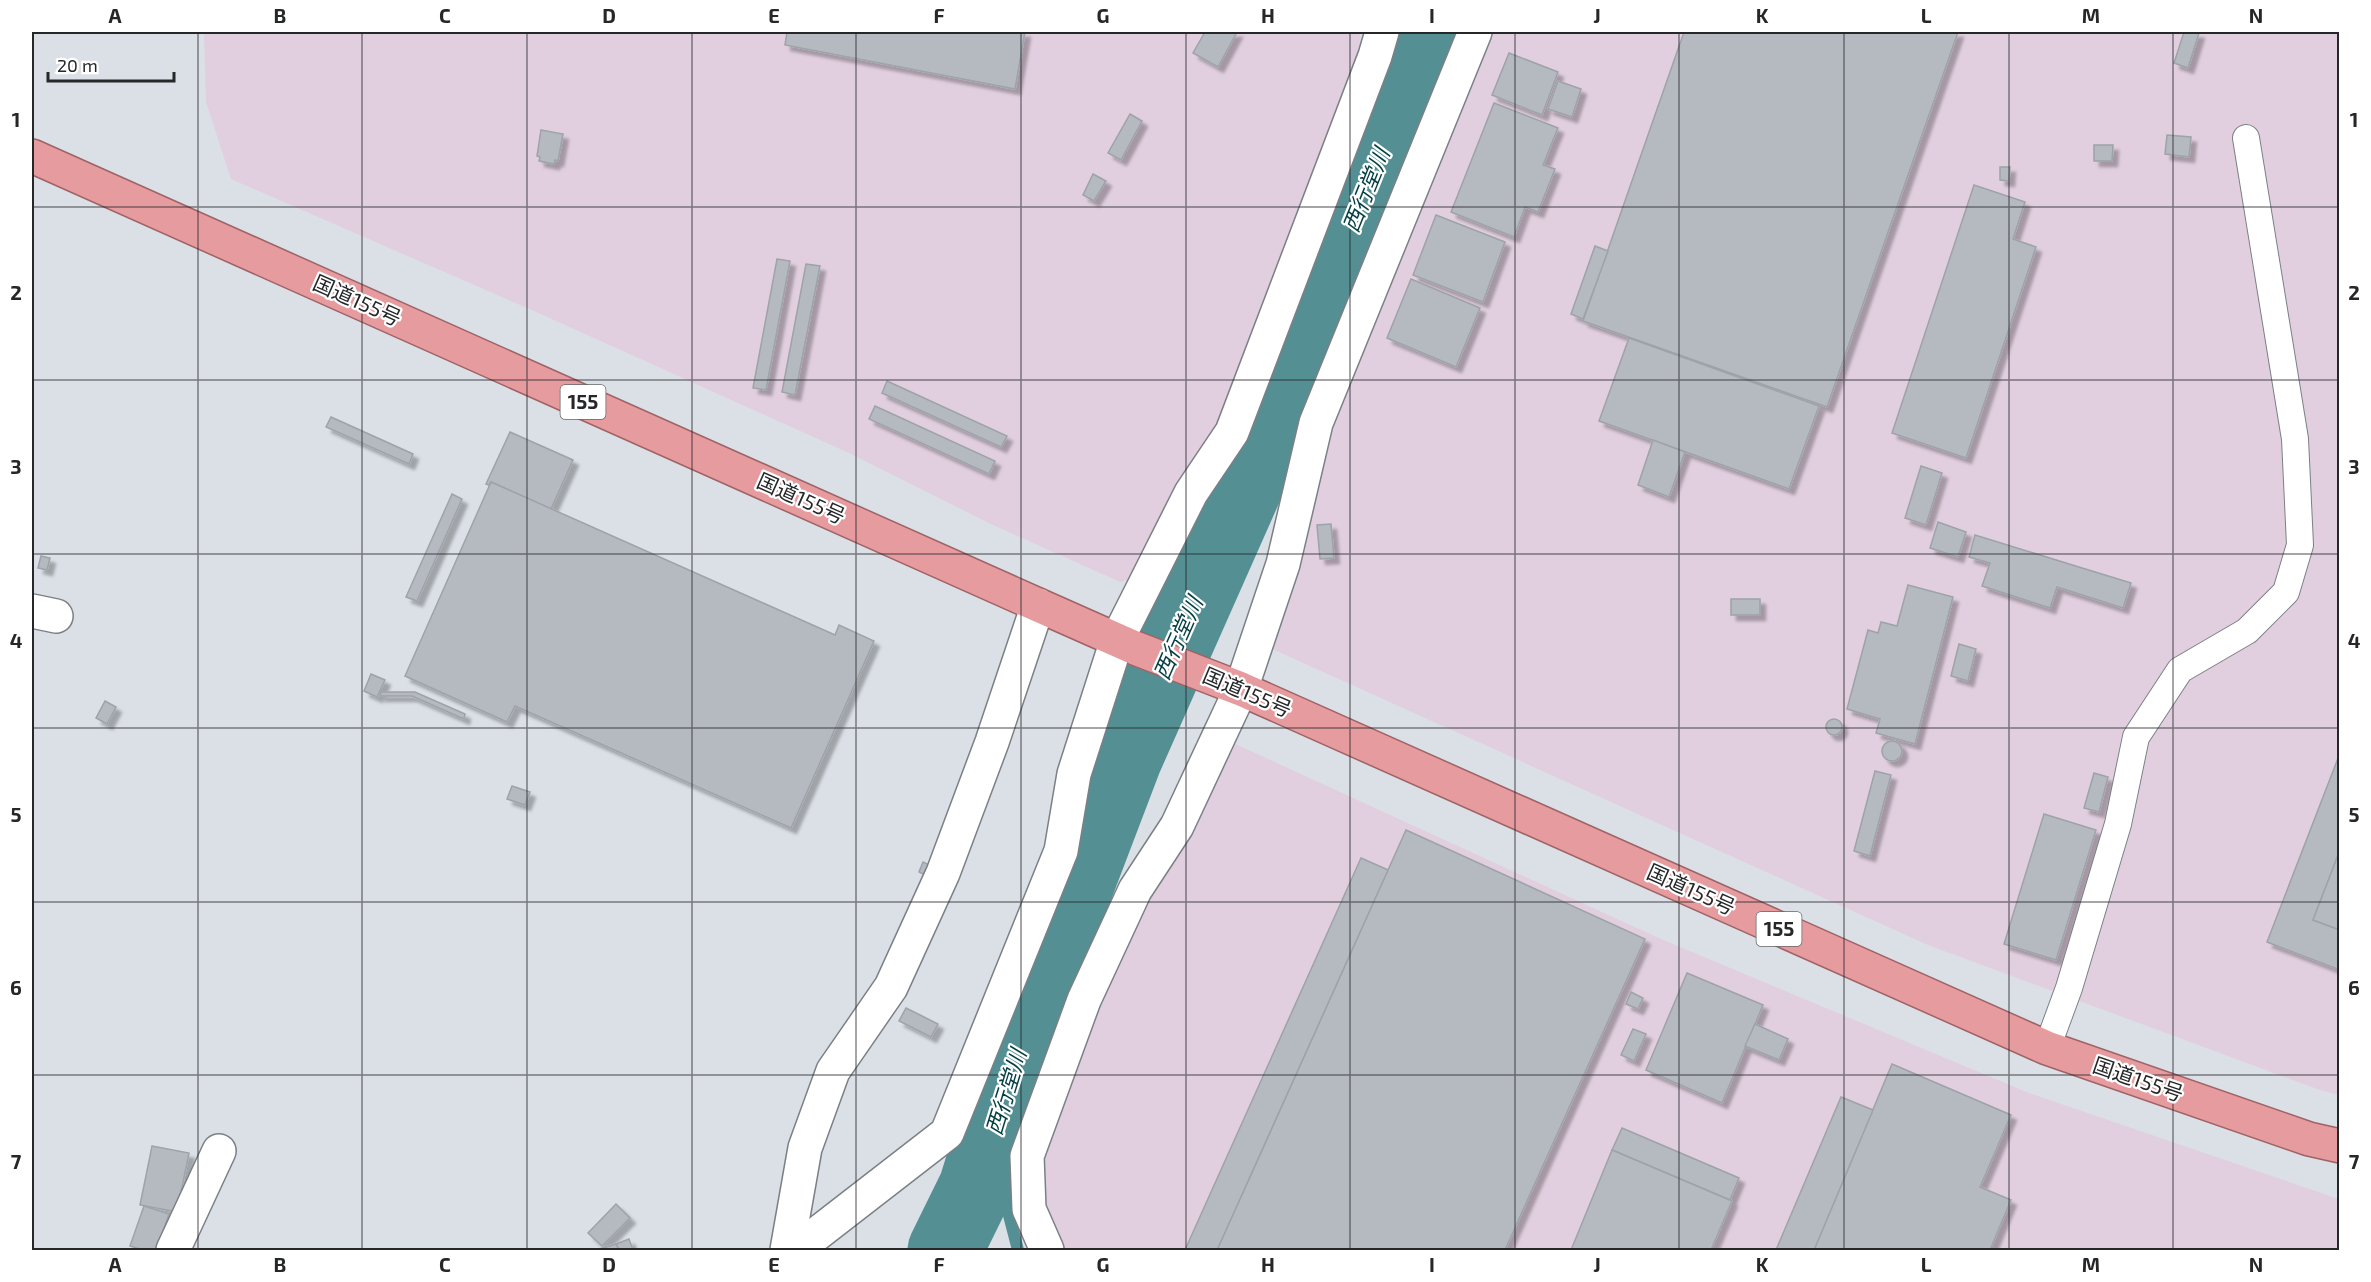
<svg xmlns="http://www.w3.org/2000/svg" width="2371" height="1282" viewBox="0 0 2371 1282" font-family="'Exo 2','Noto Sans JP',sans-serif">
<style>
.industrial{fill:#e1cfe0}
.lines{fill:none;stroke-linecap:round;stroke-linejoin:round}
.stream{stroke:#548f93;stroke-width:12}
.river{stroke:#548f93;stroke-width:75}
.building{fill:#b4bac0;stroke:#9da3a8;stroke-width:1.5;filter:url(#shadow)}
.service-casing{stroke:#7b8086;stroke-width:28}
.minor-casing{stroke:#7b8086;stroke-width:36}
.trunk-casing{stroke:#9f6265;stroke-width:36}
.service{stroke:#fff;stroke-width:26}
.minor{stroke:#fff;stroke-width:33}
.trunk{stroke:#e69b9e;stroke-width:33}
.grid{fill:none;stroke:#252729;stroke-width:1.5;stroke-opacity:0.55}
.labels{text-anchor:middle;stroke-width:4.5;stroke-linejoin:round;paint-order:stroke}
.shield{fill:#fff;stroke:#666869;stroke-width:1.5}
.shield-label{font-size:20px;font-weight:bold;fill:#252729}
.street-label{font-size:21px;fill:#252729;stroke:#fff}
.water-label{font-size:22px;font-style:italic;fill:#033e42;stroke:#fff}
.neatline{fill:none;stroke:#252729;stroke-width:2}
.grid-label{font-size:20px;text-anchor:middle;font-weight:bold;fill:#252729}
</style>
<defs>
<filter id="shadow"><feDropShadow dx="5.5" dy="5.5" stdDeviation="1.5" flood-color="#0004"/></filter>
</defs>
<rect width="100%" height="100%" fill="#dae0e6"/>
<!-- industrial -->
<g class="industrial">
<path d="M204,32H1360L1361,58L1246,357L1204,450L1127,580L1120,582L993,525L849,453L543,315L231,179L206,102Z"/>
<path d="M1482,32H2339V1095L2320,1090L1928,945L1270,648L1315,451Z"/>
<path d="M1231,742L1661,939L2029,1093L2339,1199V1250H1059L1041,1210L1036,1153L1090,1001Z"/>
</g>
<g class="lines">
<!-- stream -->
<path class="stream" d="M990,1142L1018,1250"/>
<!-- river -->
<path class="river" d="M945,1250L976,1187L1042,976L1125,758L1262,449L1321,298L1399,114L1429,32"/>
</g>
<!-- building -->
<g class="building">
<path d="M787,32H1025L1015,89L785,45Z"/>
<path d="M1205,32H1237L1218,67L1193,53Z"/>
<path d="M1684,32H1958L1827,407L1583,321Z"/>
<path d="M2184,32L2199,33L2188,68L2174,63Z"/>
<path d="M1509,53L1558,72L1542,115L1492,95Z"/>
<path d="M1558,81L1581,89L1572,117L1548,109Z"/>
<path d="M1494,103L1558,128L1543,165L1555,169L1538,212L1525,207L1514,237L1451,212Z"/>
<path d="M1130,114L1142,121L1121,160L1108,153Z"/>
<path d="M541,130L563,134L558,161L555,160L554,164L539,161L540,157L537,156Z"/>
<path d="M2167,135L2191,137L2189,157L2165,154Z"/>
<path d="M2094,145H2113L2112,161H2094Z"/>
<path d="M2000,167H2010L2009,181L2000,180Z"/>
<path d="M1093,174L1106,181L1094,201L1083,195Z"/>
<path d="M1974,185L2025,202L2013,239L2036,247L1966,458L1892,433Z"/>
<path d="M1436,215L1505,242L1483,302L1413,275Z"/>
<path d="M1595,246L1608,251L1583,319L1571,314Z"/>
<path d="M777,259L790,261L766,390L753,388Z"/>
<path d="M806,264L820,266L795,395L782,392Z"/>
<path d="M1411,279L1480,308L1456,367L1387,338Z"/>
<path d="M1629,338L1819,406L1789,489L1599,421Z"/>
<path d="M887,381L1007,436L1001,447L882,393Z"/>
<path d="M875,406L995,461L989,474L869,419Z"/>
<path d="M331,417L413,454L409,464L326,427Z"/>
<path d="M510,432L573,460L551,509L491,482L489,485L486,484Z"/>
<path d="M1653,440L1685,452L1669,497L1638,485Z"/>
<path d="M1921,466L1942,473L1926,525L1905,518Z"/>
<path d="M491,482L835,635L839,625L874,641L791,828L515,706L507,722L405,676Z"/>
<path d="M452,494L462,499L417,601L406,597Z"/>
<path d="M1938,522L1966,532L1958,557L1930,548Z"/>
<path d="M1331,524L1334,558L1320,559L1317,525Z"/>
<path d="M1975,535L2131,583L2123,608L2057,587L2050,608L1982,586L1990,563L1969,557Z"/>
<path d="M41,556L50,558L47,570L38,568Z"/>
<path d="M1908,585L1953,597L1915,744L1876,733L1880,719L1847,709L1868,630L1878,633L1881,622L1897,626Z"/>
<rect x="1731" y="599" width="29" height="16"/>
<path d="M1959,644L1976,649L1968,681L1951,676Z"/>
<path d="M371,674L385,680L377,697L364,691Z"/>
<path d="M381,692H415L465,714L464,719L412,696H380Z"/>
<path d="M105,701L116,707L107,724L96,718Z"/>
<circle cx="1834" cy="727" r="8"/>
<circle cx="1892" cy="751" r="10"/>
<path d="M2340,753V850L2313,920L2340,930V970L2267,942Z"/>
<path d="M1875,771L1891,775L1870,856L1854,851Z"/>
<path d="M2094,773L2108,777L2099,812L2084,808Z"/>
<path d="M512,786L530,792L525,805L507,799Z"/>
<path d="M2044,814L2096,830L2056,960L2004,944Z"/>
<path d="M1406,830L1645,939L1505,1250H1217Z"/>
<path d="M2340,850V930L2313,920Z"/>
<path d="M1361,858L1388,870L1217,1250H1185Z"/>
<path d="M923,862L931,866L927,876L919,872Z"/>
<path d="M1687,973L1763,1005L1722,1103L1646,1070Z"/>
<path d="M1631,992L1643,998L1638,1009L1626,1004Z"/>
<path d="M906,1008L938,1024L931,1037L899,1021Z"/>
<path d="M1755,1024L1788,1039L1779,1060L1745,1046Z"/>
<path d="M1633,1029L1646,1034L1634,1061L1621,1055Z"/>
<path d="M1892,1064L2011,1115L1980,1187L2011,1200L1990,1250H1814Z"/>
<path d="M1841,1097L1873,1110L1814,1250H1776Z"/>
<path d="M1622,1128L1739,1178L1730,1200L1612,1150Z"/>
<path d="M152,1146L189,1153L177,1212L140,1205Z"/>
<path d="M1612,1150L1732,1201L1711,1250H1571Z"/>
<path d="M616,1204L630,1218L602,1246L588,1233Z"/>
<path d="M144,1206L169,1214L157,1250H143L130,1246Z"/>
<path d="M629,1239L633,1250H619L616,1244Z"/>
<path d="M616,1244L619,1250H596Z"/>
</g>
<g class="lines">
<defs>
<path id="service" d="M2047,1048L2069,988L2118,824L2136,737L2180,670L2247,631L2286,592L2300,545L2295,439L2246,138"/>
<g id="minor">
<path d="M32,611L56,616"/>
<path d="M173,1250L219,1151"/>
<path d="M787,1250L805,1148L833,1071L891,987L943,873L992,742L1038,605"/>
<path d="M796,1250L947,1133L1061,851L1074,774L1117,640L1191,493L1232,432L1375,56L1382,32"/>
<path d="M1047,1250L1029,1209L1027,1156L1084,1000L1135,890L1177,826L1241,689L1283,564L1316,423L1475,32"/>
</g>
<path id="trunk" d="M32,156L1038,605L1135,648L1241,689L2047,1048L2309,1139L2340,1146"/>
</defs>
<!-- service casing -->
<use href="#service" class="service-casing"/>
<!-- minor casing -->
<use href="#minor" class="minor-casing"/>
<!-- trunk casing -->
<use href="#trunk" class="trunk-casing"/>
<!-- service -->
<use href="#service" class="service"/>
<!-- minor -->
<use href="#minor" class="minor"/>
<!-- trunk -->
<use href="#trunk" class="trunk"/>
</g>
<!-- grid -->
<path class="grid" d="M198,32V1250M362,32V1250M527,32V1250M692,32V1250M856,32V1250M1021,32V1250M1186,32V1250M1350,32V1250M1515,32V1250M1679,32V1250M1844,32V1250M2009,32V1250M2173,32V1250M32,207H2340M32,380H2340M32,554H2340M32,728H2340M32,902H2340M32,1075H2340"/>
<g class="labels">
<!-- shield labels -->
<g class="shield">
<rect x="560.5" y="385" width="45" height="34" rx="4.5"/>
<rect x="1756.5" y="912" width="45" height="34" rx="4.5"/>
</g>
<g class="shield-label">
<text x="583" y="409">155</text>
<text x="1779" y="936">155</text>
</g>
<!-- street labels -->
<g class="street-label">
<text transform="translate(357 301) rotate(24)" y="7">国道155号</text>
<text transform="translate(801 499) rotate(24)" y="7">国道155号</text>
<text transform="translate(1247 693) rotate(23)" y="7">国道155号</text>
<text transform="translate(1691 890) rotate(24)" y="7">国道155号</text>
<text transform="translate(2138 1080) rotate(19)" y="7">国道155号</text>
</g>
<!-- water labels -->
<g class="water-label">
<text transform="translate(1366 190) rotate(-68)" y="8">西行堂川</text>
<text transform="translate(1178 638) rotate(-66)" y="8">西行堂川</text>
<text transform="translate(1006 1092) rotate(-73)" y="8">西行堂川</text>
</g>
</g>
<!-- border -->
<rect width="2371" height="1282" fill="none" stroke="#ffffff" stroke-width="66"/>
<!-- scale -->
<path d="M48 72v9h126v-9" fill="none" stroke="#252729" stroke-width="3"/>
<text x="57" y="72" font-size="18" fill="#252729" stroke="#ffffff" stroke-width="4.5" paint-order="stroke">20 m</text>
<rect x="33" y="33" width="2305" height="1216" class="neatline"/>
<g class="grid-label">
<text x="115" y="23">A</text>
<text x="280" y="23">B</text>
<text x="445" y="23">C</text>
<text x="609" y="23">D</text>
<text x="774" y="23">E</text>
<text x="939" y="23">F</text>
<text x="1103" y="23">G</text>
<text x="1268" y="23">H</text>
<text x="1432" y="23">I</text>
<text x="1597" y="23">J</text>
<text x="1762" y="23">K</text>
<text x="1926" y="23">L</text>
<text x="2091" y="23">M</text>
<text x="2256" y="23">N</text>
<text x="16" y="127">1</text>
<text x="2354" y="127">1</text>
<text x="16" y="300">2</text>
<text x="2354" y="300">2</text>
<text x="16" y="474">3</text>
<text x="2354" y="474">3</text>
<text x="16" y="648">4</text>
<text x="2354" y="648">4</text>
<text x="16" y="822">5</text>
<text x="2354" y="822">5</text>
<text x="16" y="995">6</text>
<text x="2354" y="995">6</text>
<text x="16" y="1169">7</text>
<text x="2354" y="1169">7</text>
<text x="115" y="1272">A</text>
<text x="280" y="1272">B</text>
<text x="445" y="1272">C</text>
<text x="609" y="1272">D</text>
<text x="774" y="1272">E</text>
<text x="939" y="1272">F</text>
<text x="1103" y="1272">G</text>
<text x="1268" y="1272">H</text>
<text x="1432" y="1272">I</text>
<text x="1597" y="1272">J</text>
<text x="1762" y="1272">K</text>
<text x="1926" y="1272">L</text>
<text x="2091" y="1272">M</text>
<text x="2256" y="1272">N</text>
</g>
</svg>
